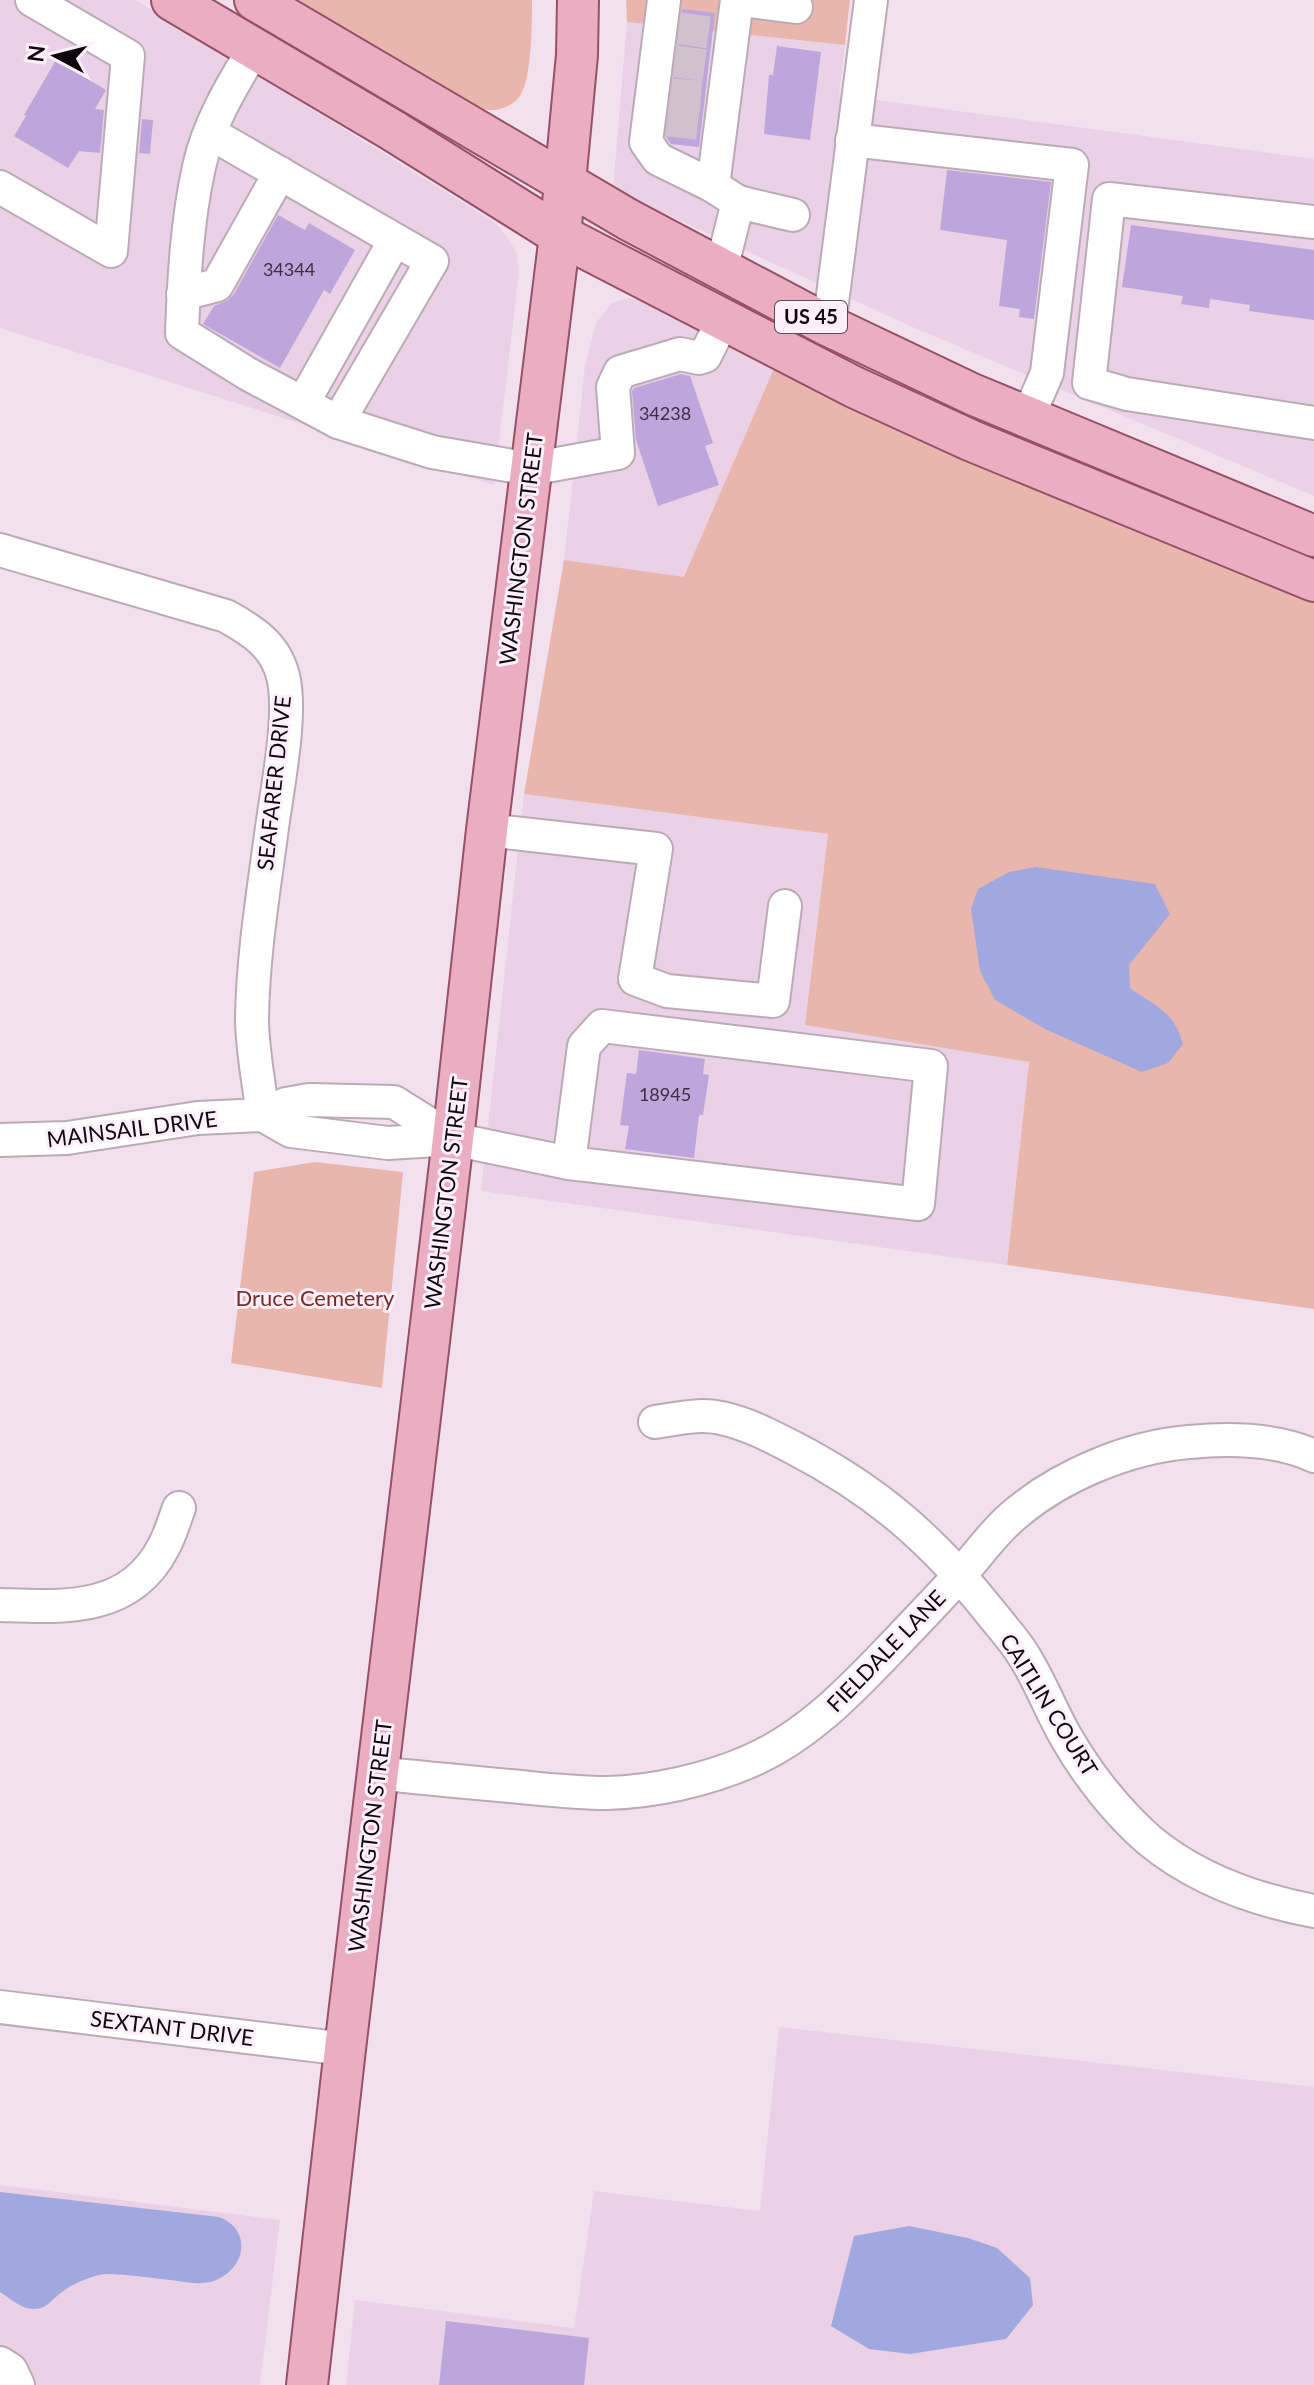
<svg xmlns="http://www.w3.org/2000/svg" width="1314" height="2385" viewBox="0 0 1314 2385" font-family="Lato,sans-serif">
<style>
.built{fill:#ead1e5}
.green{fill:#e9b6ae}
.water{fill:#a0a8df}
.building{fill:#bea5db}
.lines{fill:none;stroke-linecap:round;stroke-linejoin:round}
.minor-tunnel{stroke:#d1c0cd;stroke-width:32;stroke-dasharray:32 16;stroke-linecap:butt}
.minor-casing{stroke:#bbaab7;stroke-width:36}
.major-casing{stroke:#965067;stroke-width:44}
.minor{stroke:#fff;stroke-width:32}
.major{stroke:#ebadc1;stroke-width:40}
.labels{text-anchor:middle;stroke-width:6;stroke-linejoin:round;paint-order:stroke}
.number-label{font-size:18px;fill:#3b3041}
.shield{fill:#feeffb;stroke:#574e55;stroke-width:2}
.shield-label{font-size:20px;font-weight:bold;fill:#0f090e}
.street-label{font-size:22px;fill:#0f090e;stroke:#feeffb}
.park-label{font-size:22px;fill:#782b23;stroke:#feeffb}
</style>
<rect width="100%" height="100%" fill="#f3e0ef"/>
<!-- built -->
<g class="built">
<path d="M0,0H136L493,221L508,238L517,254L519,273L494,485L0,328Z"/>
<path d="M627,22L845,45L839,95L1314,159V496L917,329L613,190Z"/>
<path d="M629,298L656,304L775,366L684,578L564,560L585,366L596,323L612,303Z"/>
<path d="M524,794L828,834L805,1025L1029,1062L1007,1265L481,1191Z"/>
<path d="M779,2027L1314,2087V2385H346L355,2300L574,2328L594,2191L760,2211Z"/>
<path d="M0,2185L280,2220L260,2385H0Z"/>
</g>
<!-- green -->
<g class="green">
<path d="M284,0H532C532,23 532,78 520,96C513,106 499,111 488,110C462,107 423,82 400,68C362,45 323,23 284,0Z"/>
<path d="M626,0H850L845,45L627,22Z"/>
<path d="M775,366L1314,594V1309L1007,1265L1029,1062L805,1025L828,834L524,794L564,560L684,577Z"/>
<path d="M964,415L1075,456L1314,551V561L962,421Z"/>
<path d="M315,1162L403,1172L382,1388L231,1363L254,1172Z"/>
</g>
<!-- water -->
<g class="water">
<path d="M1036,867L1155,884L1170,914L1129,965L1130,988C1155,1006 1174,1011 1183,1044L1168,1063L1142,1072L1045,1029L995,1000L980,971L971,909L978,889L1009,872Z"/>
<path d="M0,2192L219,2217C229,2221 236,2226 240,2237C247,2261 225,2282 203,2283C195,2284 186,2282 178,2281C153,2278 128,2274 104,2274C89,2277 74,2283 62,2292C53,2298 47,2309 35,2309C22,2310 10,2298 0,2292Z"/>
<path d="M909,2226L968,2238L997,2248L1030,2278L1033,2305L1006,2339L910,2354L869,2349L831,2326L854,2236Z"/>
</g>
<!-- building -->
<g class="building">
<path d="M682,9L715,13L699,147L671,144L666,137Z"/>
<path d="M777,46L821,52L810,140L764,134L769,75H773Z"/>
<path d="M56,60L106,90L95,109L104,110L100,153L79,151L68,168L14,136L26,116L24,115Z"/>
<path d="M142,119L153,120L150,154L139,153Z"/>
<path d="M947,170L1051,182L1034,319L1019,317L1020,309L999,306L1007,240L940,230Z"/>
<path d="M278,215L305,230L309,223L355,250L330,294L324,290L280,368L203,324L214,306L228,300L234,294Z"/>
<path d="M1131,225L1314,250V320L1249,311L1250,305L1210,299L1209,308L1181,304L1183,296L1122,287Z"/>
<path d="M681,374L690,376L713,443L705,446L719,485L658,506L636,440L632,391L634,388Z"/>
<path d="M639,1050L705,1059L703,1074L709,1075L703,1115H699L694,1158L625,1149L629,1126L620,1125L627,1073L636,1074Z"/>
<path d="M446,2321L589,2338L584,2385H439Z"/>
</g>
<g class="lines">
<!-- minor-tunnel -->
<g class="minor-tunnel">
<path d="M677,28L713,33"/>
<path d="M673,61L709,66"/>
<path d="M669,94L705,97"/>
<path d="M666,120L701,124"/>
</g>
<defs>
<g id="minor">
<path d="M664,0L646,142L658,159L713,186L738,202L721,270"/>
<path d="M742,0L796,7"/>
<path d="M254,49C232,85 208,125 199,167C187,221 184,278 182,333L248,374L338,422L432,452L530,469L618,453L613,387L620,372L680,354L699,358L705,356L723,320"/>
<path d="M210,133L432,261L338,422"/>
<path d="M852,140L1072,165L1047,373L1028,417"/>
<path d="M713,186L737,0"/>
<path d="M0,187L111,251L128,56L32,0"/>
<path d="M738,202L793,215"/>
<path d="M1314,222L1109,199L1089,383L1127,394L1314,423"/>
<path d="M183,294L217,285L280,173"/>
<path d="M829,326L871,0"/>
<path d="M303,403L395,240"/>
<path d="M0,550L226,616C253,631 275,645 283,676C293,714 276,794 271,835C263,895 253,956 252,1018C252,1050 259,1083 263,1115"/>
<path d="M487,830L656,849L635,979L667,991L773,1001L785,906"/>
<path d="M263,1115L291,1131L388,1143L453,1139L569,1163L918,1204L931,1066L602,1026L584,1046L569,1163"/>
<path d="M0,1140L67,1138L198,1118L263,1115L286,1104L309,1100L394,1102L453,1139"/>
<path d="M655,1422C677,1419 699,1413 721,1418C746,1423 771,1436 794,1448C877,1491 933,1540 991,1613C1002,1627 1015,1641 1024,1656C1040,1681 1051,1711 1066,1737C1087,1774 1117,1812 1149,1840C1196,1879 1255,1900 1314,1911"/>
<path d="M0,1605C62,1607 129,1613 163,1548C170,1536 174,1521 179,1508"/>
<path d="M377,1773C422,1778 466,1782 510,1786C542,1789 574,1793 607,1793C653,1792 706,1780 748,1762C807,1737 851,1690 894,1645C916,1622 939,1598 960,1575C978,1555 993,1533 1013,1516C1059,1476 1128,1447 1189,1442C1229,1438 1277,1439 1314,1456"/>
<path d="M0,2007L345,2049"/>
<path d="M0,2363L11,2370L18,2385"/>
</g>
<g id="major">
<path d="M172,0L392,130L560,235L854,387L972,441L1314,581"/>
<path d="M255,0L629,220L829,326L972,394L1314,536"/>
<path d="M307,2385L345,2049L453,1139L487,830L560,235L577,55L578,0"/>
</g>
</defs>
<!-- minor casing -->
<use href="#minor" class="minor-casing"/>
<!-- major casing -->
<use href="#major" class="major-casing"/>
<!-- minor -->
<use href="#minor" class="minor"/>
<!-- major -->
<use href="#major" class="major"/>
</g>
<g class="labels">
<!-- number labels -->
<g class="number-label">
<text x="289" y="276">34344</text>
<text x="665" y="420">34238</text>
<text x="665" y="1101">18945</text>
</g>
<!-- shield labels -->
<rect class="shield" x="775" y="301" width="72" height="32" rx="6"/>
<g class="shield-label">
<text x="811" y="324">US 45</text>
</g>
<!-- street labels -->
<g class="street-label">
<text transform="translate(521 549) rotate(-83)" y="8">WASHINGTON STREET</text>
<text transform="translate(274 783) rotate(-84)" y="8">SEAFARER DRIVE</text>
<text transform="translate(132 1129) rotate(-7)" y="8">MAINSAIL DRIVE</text>
<text transform="translate(446 1193) rotate(-83)" y="8">WASHINGTON STREET</text>
<text transform="translate(886 1651) rotate(-46)" y="8">FIELDALE LANE</text>
<text transform="translate(1049 1705) rotate(58)" y="8">CAITLIN COURT</text>
<text transform="translate(370 1836) rotate(-83)" y="8">WASHINGTON STREET</text>
<text transform="translate(172 2028) rotate(7)" y="8">SEXTANT DRIVE</text>
</g>
<!-- park labels -->
<g class="park-label">
<text x="315" y="1306">Druce Cemetery</text>
</g>
</g>
<!-- north arrow -->
<g transform="translate(56 56) rotate(277)" stroke="#feeffb" stroke-width="6" paint-order="stroke">
<path d="M0-6L14 30L0 20L-14 30Z" fill="#0f090e"/>
<text y="-12" font-size="22" font-weight="bold" text-anchor="middle" fill="#0f090e">N</text>
</g>
</svg>
